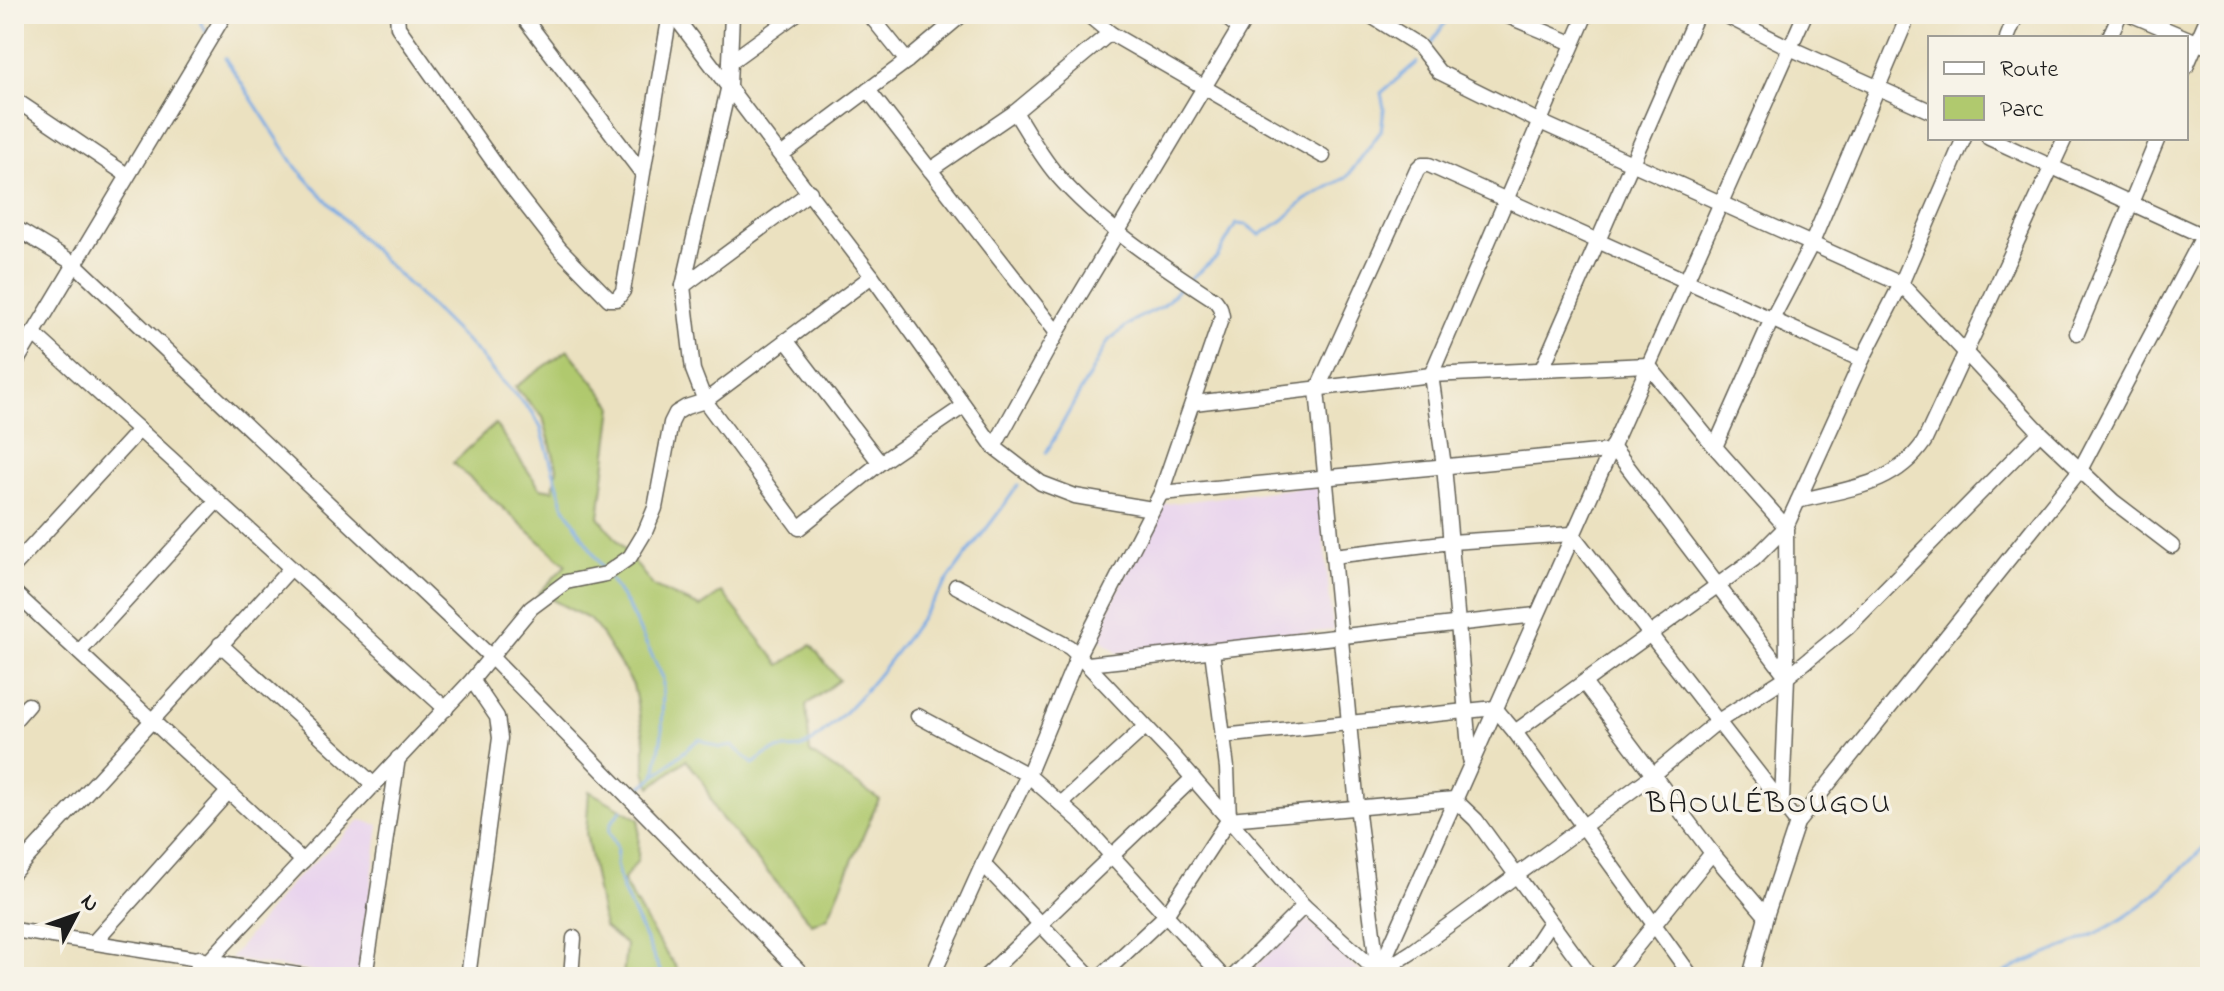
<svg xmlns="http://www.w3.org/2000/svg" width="2224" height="991" viewBox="0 0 2224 991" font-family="'Indie Flower',sans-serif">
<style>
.built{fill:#e8d2ee}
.green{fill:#b0c96e;stroke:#667245;stroke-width:2}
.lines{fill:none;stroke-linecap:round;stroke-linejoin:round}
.stream{stroke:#79aae4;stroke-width:3}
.minor-casing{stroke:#646155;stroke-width:17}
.minor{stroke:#fff;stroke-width:14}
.labels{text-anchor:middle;stroke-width:7;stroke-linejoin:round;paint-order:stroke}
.quarter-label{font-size:30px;letter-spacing:2px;fill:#1c1c1c;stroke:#f7f3e8}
</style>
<rect width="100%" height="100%" fill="#f7f3e8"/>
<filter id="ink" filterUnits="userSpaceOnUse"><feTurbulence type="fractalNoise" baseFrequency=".0125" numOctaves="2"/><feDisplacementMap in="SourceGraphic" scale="16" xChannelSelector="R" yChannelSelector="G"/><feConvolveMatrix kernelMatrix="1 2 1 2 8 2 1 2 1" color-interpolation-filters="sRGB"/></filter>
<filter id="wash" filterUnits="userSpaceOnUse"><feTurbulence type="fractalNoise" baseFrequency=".006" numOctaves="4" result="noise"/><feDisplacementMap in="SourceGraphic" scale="32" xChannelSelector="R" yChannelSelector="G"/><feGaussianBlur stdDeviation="1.8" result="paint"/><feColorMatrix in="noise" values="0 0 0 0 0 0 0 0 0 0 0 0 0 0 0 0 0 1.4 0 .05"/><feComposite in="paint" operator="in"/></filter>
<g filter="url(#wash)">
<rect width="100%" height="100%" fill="#ebe1c0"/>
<!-- built -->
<g class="built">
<path d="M1318,485L1333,630L1117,653L1097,636L1157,505Z"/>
<path d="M361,820L379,825L359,977H345L230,959L291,883Z"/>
<path d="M1305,916L1365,977H1245Z"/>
</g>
<!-- green -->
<g class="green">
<path d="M568,350L613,406L599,517L654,587L700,607L722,592L780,665L811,645L839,680L806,705L810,753L879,799L828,917L812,924L717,813L701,778L686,760L651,787L645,771V741L633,685L598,629L589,619L539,593L566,565L453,463L495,424L540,488L553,490L557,468L543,417L515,387Z"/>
<path d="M589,791L639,819L638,860L623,881L656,938L683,977H623L626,945L604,927L586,833Z"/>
</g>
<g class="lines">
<!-- stream -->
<g class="stream">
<path d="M196,14L207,33"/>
<path d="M1428,48L1451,14"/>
<path d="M225,58L296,167L361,238L479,354L494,373L533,413L541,428L563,504L603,569"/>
<path d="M1190,279L1217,257L1236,224L1247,225L1260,235L1283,220L1305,200L1347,177L1381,131L1384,108L1381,93L1417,62"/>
<path d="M1046,453L1109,340L1136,319L1163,306L1184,283"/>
<path d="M609,578L627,605L663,678L662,734L655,776"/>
<path d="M637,791L699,739L720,748L733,746L753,764C759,760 766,753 773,751C786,745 797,754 813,741C870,696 910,632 953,573C974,543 998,516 1018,485"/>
<path d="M621,810L611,823L609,832L617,848L616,865L622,888L663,977"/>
<path d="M1997,977C2032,956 2074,947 2110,926C2149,904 2179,872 2210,841"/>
</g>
</g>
</g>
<g filter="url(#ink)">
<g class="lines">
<defs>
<g id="minor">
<path d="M397,14L398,27L510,185L560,249L609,299H617L623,291L670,14"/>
<path d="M521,14L642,173"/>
<path d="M673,14L872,276L994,447L1041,483L1075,496L1152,509"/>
<path d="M732,14L729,85L683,286L693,370L705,401L799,528L880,463L964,406"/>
<path d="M869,14L907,61"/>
<path d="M1087,14L1110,33L1323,156"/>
<path d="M1222,14L1239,28"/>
<path d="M1368,14L1418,45L1439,72L1538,121L1901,284L2040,432L2113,501L2172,546"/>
<path d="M1503,14L1572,43"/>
<path d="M1723,14L1790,48L1930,111"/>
<path d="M2130,14L2210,48"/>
<path d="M2007,38L2017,14"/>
<path d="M2109,38L2120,14"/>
<path d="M730,62L796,14"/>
<path d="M2186,67L2209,14"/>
<path d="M868,90L1057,333"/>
<path d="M14,99L127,175"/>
<path d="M1989,138L2203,236"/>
<path d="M781,155L907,61L963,14"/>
<path d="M930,170L1015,112L1110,33"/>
<path d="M14,227L75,264L491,657L805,977"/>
<path d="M683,286L810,192"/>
<path d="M33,333L446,709"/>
<path d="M2077,333L2158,138"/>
<path d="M786,340L880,463"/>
<path d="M14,366L225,14"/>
<path d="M1542,369L1697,14"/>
<path d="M1194,403L1431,375L1648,365L1715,447L1786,527L1787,677L1782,803"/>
<path d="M1612,446L1787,677"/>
<path d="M994,447L1057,333L1248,14"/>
<path d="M1715,447L1771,321L1811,245L1909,14"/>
<path d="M1161,493L1608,451"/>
<path d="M1798,501C1848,488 1893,487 1924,442L2065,138"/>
<path d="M1333,556L1451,542L1572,534L1797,823"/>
<path d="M14,566L139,430"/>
<path d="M956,586L1069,647L1078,655L1171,753L1304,906L1380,974"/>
<path d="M14,592L303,861"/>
<path d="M220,644L374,785"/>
<path d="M79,652L217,501"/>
<path d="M1088,664L1536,615"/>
<path d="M1584,683L1712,853L1766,916"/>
<path d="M918,716L1028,775L1080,821L1223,977"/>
<path d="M14,721L28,705"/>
<path d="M1515,732L1754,559L1786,527L1862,360L1901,284L1964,138"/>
<path d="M1222,736L1495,708L1515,732L1692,977"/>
<path d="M1470,759L1444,466L1431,375L1586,14"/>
<path d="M1061,804L1145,727"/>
<path d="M1229,819L1454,799L1476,820L1591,977"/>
<path d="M983,864L1091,977"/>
<path d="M14,872L291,568"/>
<path d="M14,930L311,977"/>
<path d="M95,941L228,792"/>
<path d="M210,960L472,680L531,608L566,582L606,574L630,557L645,532L655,508L671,423L676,413L686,407L705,401L872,276"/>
<path d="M1379,971L1805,14"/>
<path d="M1378,973L1357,806L1317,390L1417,170L1422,165H1429L1862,360"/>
<path d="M1379,973L1412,952L1551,850L1653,775L1717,722L1787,677L1847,628L2040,432"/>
<path d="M196,977L199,958"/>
<path d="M365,977L398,758"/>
<path d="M468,977L500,738L497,717L472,680"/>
<path d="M571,977L574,938"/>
<path d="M932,977L983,864L1028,775L1078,655L1161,493L1222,316L1220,307L1215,300C1160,264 1100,225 1056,174C1040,155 1028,133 1015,112"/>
<path d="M985,977L1193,778"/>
<path d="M1100,977L1166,915L1229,819L1227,768L1212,651"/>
<path d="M1233,977L1304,906"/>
<path d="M1514,977L1550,922"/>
<path d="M1612,977L1712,853"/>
<path d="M1750,977L1766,916L1797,823L2080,470L2210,223"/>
</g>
</defs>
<!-- minor casing -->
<use href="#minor" class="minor-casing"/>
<!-- minor -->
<use href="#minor" class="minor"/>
</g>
</g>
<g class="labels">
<!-- quarter labels -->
<g class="quarter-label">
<text x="1769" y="812">BAOULÉBOUGOU</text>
</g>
</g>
<!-- margin -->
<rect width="2224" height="991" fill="none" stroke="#f7f3e8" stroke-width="48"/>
<!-- legend -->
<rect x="1928" y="36" width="260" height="104" fill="#f7f3e8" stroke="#9f9d96" stroke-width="2"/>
<rect x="1944" y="62" width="40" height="12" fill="#ffffff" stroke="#9f9d96" stroke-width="2"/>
<text x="2000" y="76" font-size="24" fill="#1c1c1c">Route</text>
<rect x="1944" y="96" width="40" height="24" fill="#b0c96e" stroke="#9f9d96" stroke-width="2"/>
<text x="2000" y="116" font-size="24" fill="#1c1c1c">Parc</text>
<!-- north arrow -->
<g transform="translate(76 915) rotate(49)" stroke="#f7f3e8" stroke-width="6" paint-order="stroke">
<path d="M0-6L14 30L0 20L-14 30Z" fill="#1c1c1c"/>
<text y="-12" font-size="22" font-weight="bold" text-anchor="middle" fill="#1c1c1c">N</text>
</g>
</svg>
